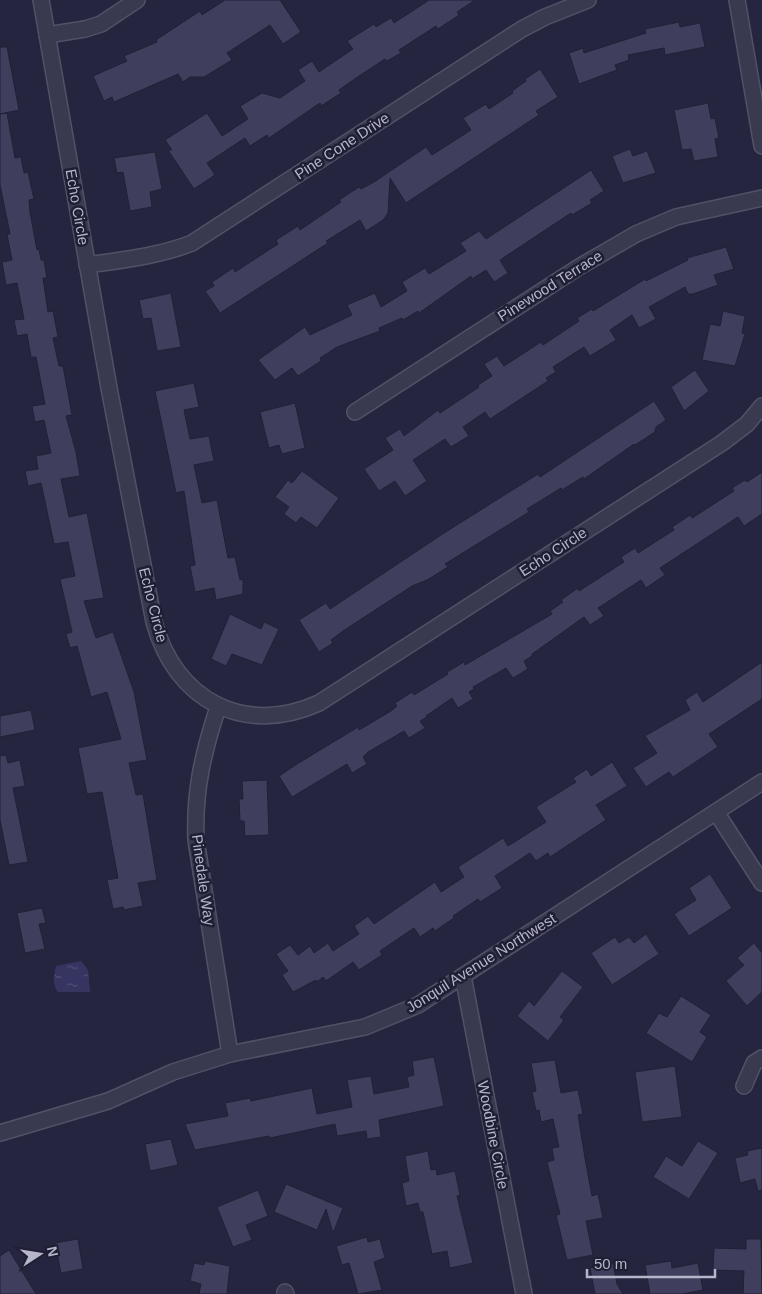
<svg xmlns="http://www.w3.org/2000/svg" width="762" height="1294" viewBox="0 0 762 1294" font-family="Arial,sans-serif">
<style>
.water{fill:url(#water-ripples)}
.building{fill:#3f3f5d;stroke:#202036}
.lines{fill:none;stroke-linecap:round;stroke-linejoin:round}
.minor-casing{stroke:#515167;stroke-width:18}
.minor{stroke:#39394f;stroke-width:15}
.labels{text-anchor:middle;stroke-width:5;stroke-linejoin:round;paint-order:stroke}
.street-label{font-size:15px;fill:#b6b5ca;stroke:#1e1e34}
</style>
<defs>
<pattern id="water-ripples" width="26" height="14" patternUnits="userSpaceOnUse" patternTransform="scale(1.25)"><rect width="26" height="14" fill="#363562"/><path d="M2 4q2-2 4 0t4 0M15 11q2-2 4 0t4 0" fill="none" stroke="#515077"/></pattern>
</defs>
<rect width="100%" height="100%" fill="#25253f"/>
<!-- water -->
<path class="water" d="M81,961L88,970L90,992H58C52,985 54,975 56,966Z"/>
<!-- building -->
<g class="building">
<path d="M225,0H280L301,32L283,44L270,25L227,53L232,60L204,77H190L183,82L178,74L114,102L112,97L104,101L93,76L127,61L124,56L157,42L156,40L200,11L202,15Z"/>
<path d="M429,0H475L457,12L459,15L438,29L436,26L399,50L401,53L387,61L385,59L356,78L339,90L341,93L321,106L320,103L269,138L267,135L250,146L245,138L207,163L215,175L194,189L168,150H172L165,140L207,113L222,136L248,119L240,106L262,93L280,98L305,81L298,70L312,61L319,72L353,49L347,41L374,24L376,27L391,18L394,23Z"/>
<path d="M679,22L680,27L700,23L705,47L665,55L664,48L628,55L629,60L615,65L617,70L579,84L569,53L583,48L584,53L646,33L645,29Z"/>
<path d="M0,47H7L19,110L0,114Z"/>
<path d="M540,69L558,97L536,111L539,115L406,203L390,178L388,213L383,220L366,231L360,220L326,241L328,243L220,313L205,291L214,286L212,282L233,268L235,272L278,244L276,240L298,226L300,230L341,202L339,200L359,187L361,189L374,182L426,147L432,155L471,130L463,118L486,104L489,109L513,93L512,91L526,81L525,79Z"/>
<path d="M708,103L711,119L715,118L719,138L715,139L718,157L694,161L691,149L682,150L674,110Z"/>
<path d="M7,113L15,158L21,157L24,173L28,172L34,199L29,200L30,212L37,250L39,249L41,260H44L47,278H43L48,312L53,311L58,337L53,338L59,366H63L72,415L66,416L76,452L80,476L61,479L69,517L87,513L104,598L84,601L96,638L113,632L134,692L147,760L129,763L136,795L143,794L157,880L138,883L143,906L124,910L123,907L113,909L107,880L118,878L102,792L87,794L78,748L121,739L107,692L91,697L77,646L70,648L66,634L72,632L60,579L75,576L68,542L54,544L41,483L28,486L25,471L38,469L36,456L51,453L44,420L35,422L32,406L45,404L36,357H31L27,334L17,336L14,320L24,319L17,283L6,285L2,262L12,260L7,234H10L0,185V114Z"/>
<path d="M630,149L633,156L647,151L656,173L623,183L612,156Z"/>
<path d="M155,152L162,189L150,192L152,207L130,211L123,172L117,173L114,158Z"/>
<path d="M591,170L604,191L590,200L592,203L572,215L571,213L500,260L508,273L494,282L486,270L472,279L471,276L419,313L418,311L403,320L402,318L379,328L380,331L337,347L320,358L321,361L298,376L292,368L275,380L258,360L305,327L310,335L352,315L347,305L375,293L381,307L407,291L402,282L425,268L429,274L466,251L460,243L479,231L486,239Z"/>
<path d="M726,247L734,269L714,275L718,285L693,294H688L685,287L649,307L656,319L639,328L632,315L610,330L616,340L590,356L584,347L553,367L556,372L546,378L548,381L490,419L485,412L463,427L469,436L451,447L445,439L413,460L427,481L405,496L395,481L379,491L364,469L393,450L385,438L400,429L404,436L438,410L440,413L479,387L478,385L492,376L484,364L497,356L504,366L541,342L543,345L579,321L577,318L592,309L593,311L645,279L646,281L688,260L687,258Z"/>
<path d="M171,293L181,347L157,351L151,318L143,319L139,300Z"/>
<path d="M723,311L745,316L742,333L745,334L735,366L702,360L710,324L720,326Z"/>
<path d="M695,370L709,391L684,411L671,387Z"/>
<path d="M194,383L199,407L184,410L190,439L209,436L214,461L194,465L202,503L217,500L228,558L235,557L240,580L243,579V594L216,600L214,588L195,592L190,566L195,565L184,491L176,493L155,391Z"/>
<path d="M654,401L666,420L656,427L655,432L635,445L634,444L584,479L583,477L562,490L561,488L527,509L529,512L445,564L448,567L427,580L412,586L343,631L331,640L333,643L319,652L299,620L326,603L330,609L444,533L538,474L540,477Z"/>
<path d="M295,403L305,448L282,454L279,445L269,448L260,412Z"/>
<path d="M302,471L339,498L317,528L301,517L296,523L284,514L289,507L275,497L288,480L292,483Z"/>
<path d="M762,472V514L744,526L738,517L660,568L665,575L646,588L641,580L598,608L604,616L590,625L584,617L532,654V656L524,661L528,669L513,678L506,668L473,687L474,689L469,692L473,699L458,708L452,698L426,716L427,717L420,721L425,728L409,738L404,731L368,752L363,757L367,764L352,773L347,764L292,797L279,776L297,764L358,727L359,730L391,711L397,706L395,703L412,692L414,695L448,674L447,672L464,662L465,665L552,614L550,611L563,602L561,600L578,588L579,591L624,562L621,557L635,548L638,553L674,530L672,527L690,515L692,518L734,491L732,488L745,480L747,482Z"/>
<path d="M230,614L261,629L264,622L279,629L262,665L232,654L226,666L211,659Z"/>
<path d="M762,662V699L709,734L718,747L673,777L669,772L646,787L633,768L657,753L645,736L690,710L685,700L697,692L703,702Z"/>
<path d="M31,710L35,730L0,737V716Z"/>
<path d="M6,755L8,763L20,760L25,786L13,788L28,862L9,865L0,820V756Z"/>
<path d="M612,762L627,786L596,805L606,820L550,857L548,853L536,861L530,853L495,876L502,888L480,902L478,899L453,916L454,918L435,931L433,928L420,937L414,928L380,951L382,955L359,970L353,962L326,981L323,977L317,982L316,980L293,992L282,975L288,971L276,954L290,945L298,955L310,946L314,953L328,943L333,951L359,934L354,926L368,916L374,924L435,882L441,892L464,877L458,867L503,838L508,846L546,822L536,807L576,782L573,778L587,769L591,776Z"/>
<path d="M267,780L269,835L245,836L244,821H240L239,799H243L242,781Z"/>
<path d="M710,874L732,908L689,936L674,914L696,900L689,888Z"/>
<path d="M42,908L46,923L39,924L45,949L25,953L17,913Z"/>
<path d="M646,934L659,954L612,985L591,953L615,937L619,943L629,937L634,943Z"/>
<path d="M754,943L762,953V992L747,1006L726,981L744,965L737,958Z"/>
<path d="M562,971L583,987L560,1017L564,1020L548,1041L517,1016L529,1001L534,1006Z"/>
<path d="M681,996L711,1015L700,1032L707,1037L692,1062L646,1033L659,1013L667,1017Z"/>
<path d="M434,1057L444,1106L379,1120L381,1137L367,1139L366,1131L337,1136L335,1124L270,1138L269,1136L195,1150L185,1124L228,1116L225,1103L250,1098L251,1101L312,1088L317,1114L352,1107L347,1080L371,1076L374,1094L409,1087L407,1077L414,1075L412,1061Z"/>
<path d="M555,1060L561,1093L578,1090L583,1114L578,1115L586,1164L592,1196L598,1194L603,1218L586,1221L593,1255L567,1260L556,1215L560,1214L547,1162L554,1160L552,1148L559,1147L553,1119L541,1122L539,1110L536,1111L532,1092L536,1091L531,1063Z"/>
<path d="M675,1066L682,1117L642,1122L635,1072Z"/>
<path d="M171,1139L178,1165L150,1171L145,1144Z"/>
<path d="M698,1141L718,1153L689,1199L653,1177L666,1156L682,1166Z"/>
<path d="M762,1148V1190L758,1191L755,1179L740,1183L735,1158L748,1155L747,1151Z"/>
<path d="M428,1151L431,1170L436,1169L437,1175L455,1171L460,1195L457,1196L473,1263L450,1268L447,1251L432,1254L423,1212H420L418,1203L406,1206L402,1183L409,1181L405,1156Z"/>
<path d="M286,1184L343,1208L333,1233L326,1209L317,1230L274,1212Z"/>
<path d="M258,1190L268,1216L246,1225L252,1240L233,1247L217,1207Z"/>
<path d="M367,1237L368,1242L380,1239L385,1258L374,1262L382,1290L358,1294L349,1263L342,1265L336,1246Z"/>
<path d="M78,1239L83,1269L61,1273L55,1243Z"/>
<path d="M746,1239H761L762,1294H743L744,1271L713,1270L714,1248L746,1249Z"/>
<path d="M9,1250L36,1294H0V1256Z"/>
<path d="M205,1261L230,1266L227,1294H199L201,1284L190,1281L194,1263L204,1265Z"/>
<path d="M671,1261L672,1268L698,1263L703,1290L683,1294H650L645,1265Z"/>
<path d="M613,1263L617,1284L623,1294H595L590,1268Z"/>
</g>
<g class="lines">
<defs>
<g id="minor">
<path d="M41,0L109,388L154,622C175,700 244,737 319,703L722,443L747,424L762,406"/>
<path d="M737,0L762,146"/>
<path d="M47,35L85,29L101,24L137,0"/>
<path d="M87,265C122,260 159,256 192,243L522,29L545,17L588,0"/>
<path d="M355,412L579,267L636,234L676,217L762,198"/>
<path d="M218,707C203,753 194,791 196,840L230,1054"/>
<path d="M716,812L762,883"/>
<path d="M463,976L524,1294"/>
<path d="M744,1086L754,1063L762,1058"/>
<path d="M0,1133L108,1101L173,1072L230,1054L365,1027L418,1005L762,782"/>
<path d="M285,1292L286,1294"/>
</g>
</defs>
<!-- minor casing -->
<use href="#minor" class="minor-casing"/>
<!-- minor -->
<use href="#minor" class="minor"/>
</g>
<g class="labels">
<!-- street labels -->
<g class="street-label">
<text transform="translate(342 146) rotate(-33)" y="5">Pine Cone Drive</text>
<text transform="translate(77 207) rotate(80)" y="5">Echo Circle</text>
<text transform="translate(550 286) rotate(-32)" y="5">Pinewood Terrace</text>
<text transform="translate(553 552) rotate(-33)" y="5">Echo Circle</text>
<text transform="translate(153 605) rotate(76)" y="5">Echo Circle</text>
<text transform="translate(203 880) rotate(82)" y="5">Pinedale Way</text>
<text transform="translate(481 963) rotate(-32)" y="5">Jonquil Avenue Northwest</text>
<text transform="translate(493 1135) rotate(79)" y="5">Woodbine Circle</text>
</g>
</g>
<!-- north arrow -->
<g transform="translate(40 1254) rotate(78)" stroke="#1e1e34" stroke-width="4" paint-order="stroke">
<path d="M0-4L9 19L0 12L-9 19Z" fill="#b6b5ca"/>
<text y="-8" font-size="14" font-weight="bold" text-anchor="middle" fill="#b6b5ca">N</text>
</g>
<!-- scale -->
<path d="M587 1269v8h128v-8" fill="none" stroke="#b6b5ca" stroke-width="2.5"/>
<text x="594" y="1269" font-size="15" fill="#b6b5ca" stroke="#1e1e34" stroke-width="4" paint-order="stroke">50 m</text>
</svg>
